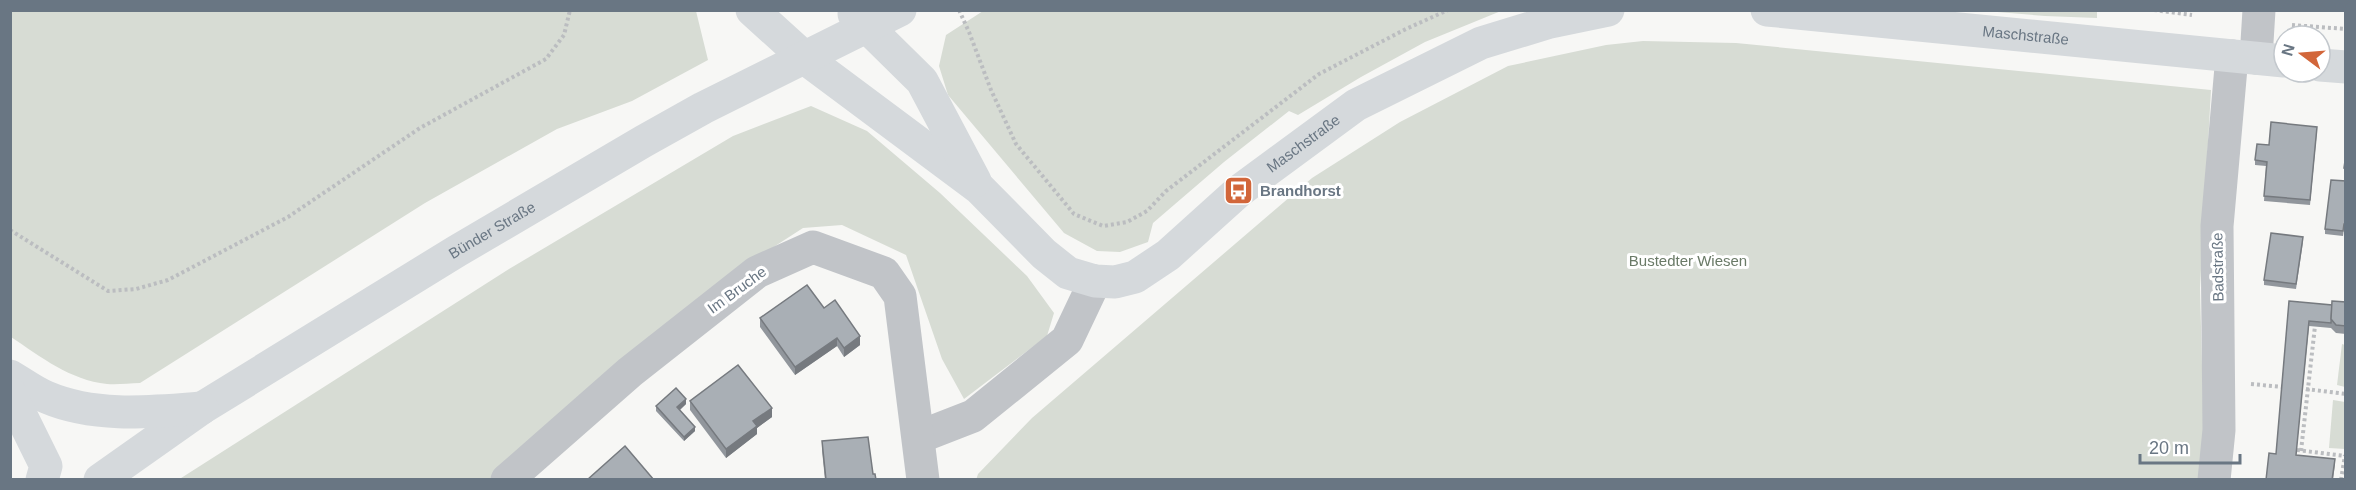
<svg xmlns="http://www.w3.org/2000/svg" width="2356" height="490" viewBox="0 0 2356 490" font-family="Helvetica,sans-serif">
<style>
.green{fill:#d7dcd4}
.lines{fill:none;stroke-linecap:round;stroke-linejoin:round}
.path{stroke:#bbbdc0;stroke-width:4;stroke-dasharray:3 3;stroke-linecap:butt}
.street{stroke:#c1c4c8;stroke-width:33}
.secondary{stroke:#d5d9dc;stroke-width:33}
.highway{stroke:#d5d9dc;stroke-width:33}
.wall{fill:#91969c}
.shaded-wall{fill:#767a7f}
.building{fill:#a9afb5;stroke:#767a7f;stroke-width:1.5}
.labels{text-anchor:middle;stroke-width:6;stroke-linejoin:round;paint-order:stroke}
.street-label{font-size:15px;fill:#697683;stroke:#fff}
.poi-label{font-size:15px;font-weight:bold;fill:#697683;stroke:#fff;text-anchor:start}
.park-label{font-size:15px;fill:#6a7a67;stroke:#fff}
</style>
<rect width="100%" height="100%" fill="#f7f7f5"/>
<!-- green -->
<g class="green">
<path d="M10,11H696L708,60L632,101L557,129L425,203L140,383C129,383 118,385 107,384C70,380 41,357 11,337Z"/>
<path d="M983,11H1501L1425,42L1361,77L1298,115L1289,111L1224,162L1153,223L1148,242L1120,252L1097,251L1064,233L948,95L939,66L946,35Z"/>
<path d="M1985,11H2097V18L2045,16Z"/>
<path d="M1643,41L1736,43L2211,90L2200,288L2204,444L2198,479L976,480L978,474L1032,418L1312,178L1400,122L1508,66L1606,45Z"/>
<path d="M811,106L867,131L940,193L1027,276L1054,313L1047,336L964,399L942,359L906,255L842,225L803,228L735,272L490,479L178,480L509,269L733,136Z"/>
<path d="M2342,344L2345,345V387L2337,385Z"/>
<path d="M2333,400L2345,402V449L2329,448Z"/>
</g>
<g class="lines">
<!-- path -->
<g class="path">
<path d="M959,10L969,32L991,90L1016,144L1074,214L1103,226L1127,222L1147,211L1166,191L1319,74L1406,29L1448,10"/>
<path d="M2154,10L2192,15"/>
<path d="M2292,25L2346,29"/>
<path d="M10,230L108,291L136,289L168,280L288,217L420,128L546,59L564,35L570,10"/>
<path d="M2251,384L2283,387"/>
<path d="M2306,389L2346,394"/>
<path d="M2297,450L2345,456"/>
<path d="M2301,451L2315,326"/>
<path d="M2341,480L2345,455"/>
</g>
<!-- street -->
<g class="street">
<path d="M2256,58L2259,10"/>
<path d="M919,437L973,416L1067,340L1095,281"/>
<path d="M507,480L630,372L757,272L813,247L884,273L900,296L923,480"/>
<path d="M2214,480L2219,430L2217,226L2232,56"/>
</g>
<!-- secondary -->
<g class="secondary">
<path id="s1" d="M752,10L806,59L979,188L1044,254L1068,273L1095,281L1115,282L1135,277L1168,255L1239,191L1356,105L1481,43L1550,22L1608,10"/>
<path id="s2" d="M1767,10L2284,61"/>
<path d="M854,14L922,81L975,181"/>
<path d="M2320,65L2346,67"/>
<path id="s3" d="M100,480L202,408L457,251L644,141L703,108L900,10"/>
</g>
<!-- highway -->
<g class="highway">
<path d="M10,376C22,383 34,392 46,397C95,418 151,412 202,408"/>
<path d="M10,393L46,466L42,480"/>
</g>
</g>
<!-- wall -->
<g class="wall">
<path d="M2317,131L2310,205L2264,201L2266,166L2255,165V160L2269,145Z"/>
<path d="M2346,181V228H2344L2343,236L2325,234V229Z"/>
<path d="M2303,242L2296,289L2264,285V280Z"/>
<path d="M2289,301L2332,305L2346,302V334L2336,333L2331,328L2309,326L2296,455L2335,464L2333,480H2266L2276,454Z"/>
<path d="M824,308L860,345L844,357L837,346L795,375L760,327V318Z"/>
<path d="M690,401L772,417L757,428V434L726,458L690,410Z"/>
<path d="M686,404L680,410L695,431L684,441L656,411V406Z"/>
<path d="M822,441L873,474L876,480H825L822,450Z"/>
</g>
<!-- shaded-wall -->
<g class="shaded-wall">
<path d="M860,336V345L844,357V348Z"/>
<path d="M837,338V346L795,375V367Z"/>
<path d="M686,399V404L677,412V407Z"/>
<path d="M772,408V417L757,428V434L726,458V449L753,421Z"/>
<path d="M695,427V431L684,441V437Z"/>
</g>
<!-- building -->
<g class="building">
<path d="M2271,122L2317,127L2310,200L2264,196L2267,162L2255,160L2257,144L2269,145Z"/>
<path d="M2346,154V168H2344Z"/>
<path d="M2331,180L2346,181V224H2344L2343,231L2325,229Z"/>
<path d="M2271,233L2303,237L2296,284L2264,280Z"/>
<path d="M807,285L824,308L835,300L860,336L844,348L837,338L795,367L760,318Z"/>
<path d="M2289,301L2332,305L2331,323L2309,321L2296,455L2335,459L2332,480H2266L2269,453L2276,454Z"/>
<path d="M2332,301L2346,302V326L2336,325L2331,319Z"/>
<path d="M738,365L772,408L753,421L757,426L726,449L690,401Z"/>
<path d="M676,388L686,399L677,407L695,427L684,437L656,406Z"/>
<path d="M868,437L873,474H875L876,480H826L822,441Z"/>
<path d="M625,446L654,480H587Z"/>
</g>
<!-- icons -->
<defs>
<symbol id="bus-square" viewBox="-11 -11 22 22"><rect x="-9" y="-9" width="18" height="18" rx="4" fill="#d2663a" stroke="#fff"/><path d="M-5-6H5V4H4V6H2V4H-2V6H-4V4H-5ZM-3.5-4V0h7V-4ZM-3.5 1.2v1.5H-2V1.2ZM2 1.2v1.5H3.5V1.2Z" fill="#fff"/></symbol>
</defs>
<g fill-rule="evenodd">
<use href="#bus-square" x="1222" y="174" width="33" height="33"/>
</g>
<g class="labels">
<!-- street labels -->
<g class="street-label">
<text dy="5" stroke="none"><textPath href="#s2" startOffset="260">Maschstraße</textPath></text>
<text dy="5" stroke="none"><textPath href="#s1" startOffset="696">Maschstraße</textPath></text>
<text dy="5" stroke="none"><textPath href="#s3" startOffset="465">Bünder Straße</textPath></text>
<text transform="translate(2218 267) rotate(-91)" y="5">Badstraße</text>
<text transform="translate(737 290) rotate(-36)" y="5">Im Bruche</text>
</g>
<!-- poi labels -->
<g class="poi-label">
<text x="1260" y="196">Brandhorst</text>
</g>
<!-- park labels -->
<g class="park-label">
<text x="1688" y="266">Bustedter Wiesen</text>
</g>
</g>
<!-- border -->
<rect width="2356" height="490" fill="none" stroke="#697683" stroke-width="24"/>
<!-- north arrow -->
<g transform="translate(2302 54) rotate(286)"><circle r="28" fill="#ffffff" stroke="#c3c8cd" stroke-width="1.5"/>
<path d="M0-4.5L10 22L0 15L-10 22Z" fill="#d2663a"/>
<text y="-9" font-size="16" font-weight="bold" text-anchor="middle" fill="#697683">N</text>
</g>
<!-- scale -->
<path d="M2140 454v9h100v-9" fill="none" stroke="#697683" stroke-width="3"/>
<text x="2149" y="454" font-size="18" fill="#697683" stroke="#ffffff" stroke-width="4.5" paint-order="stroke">20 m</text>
</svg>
